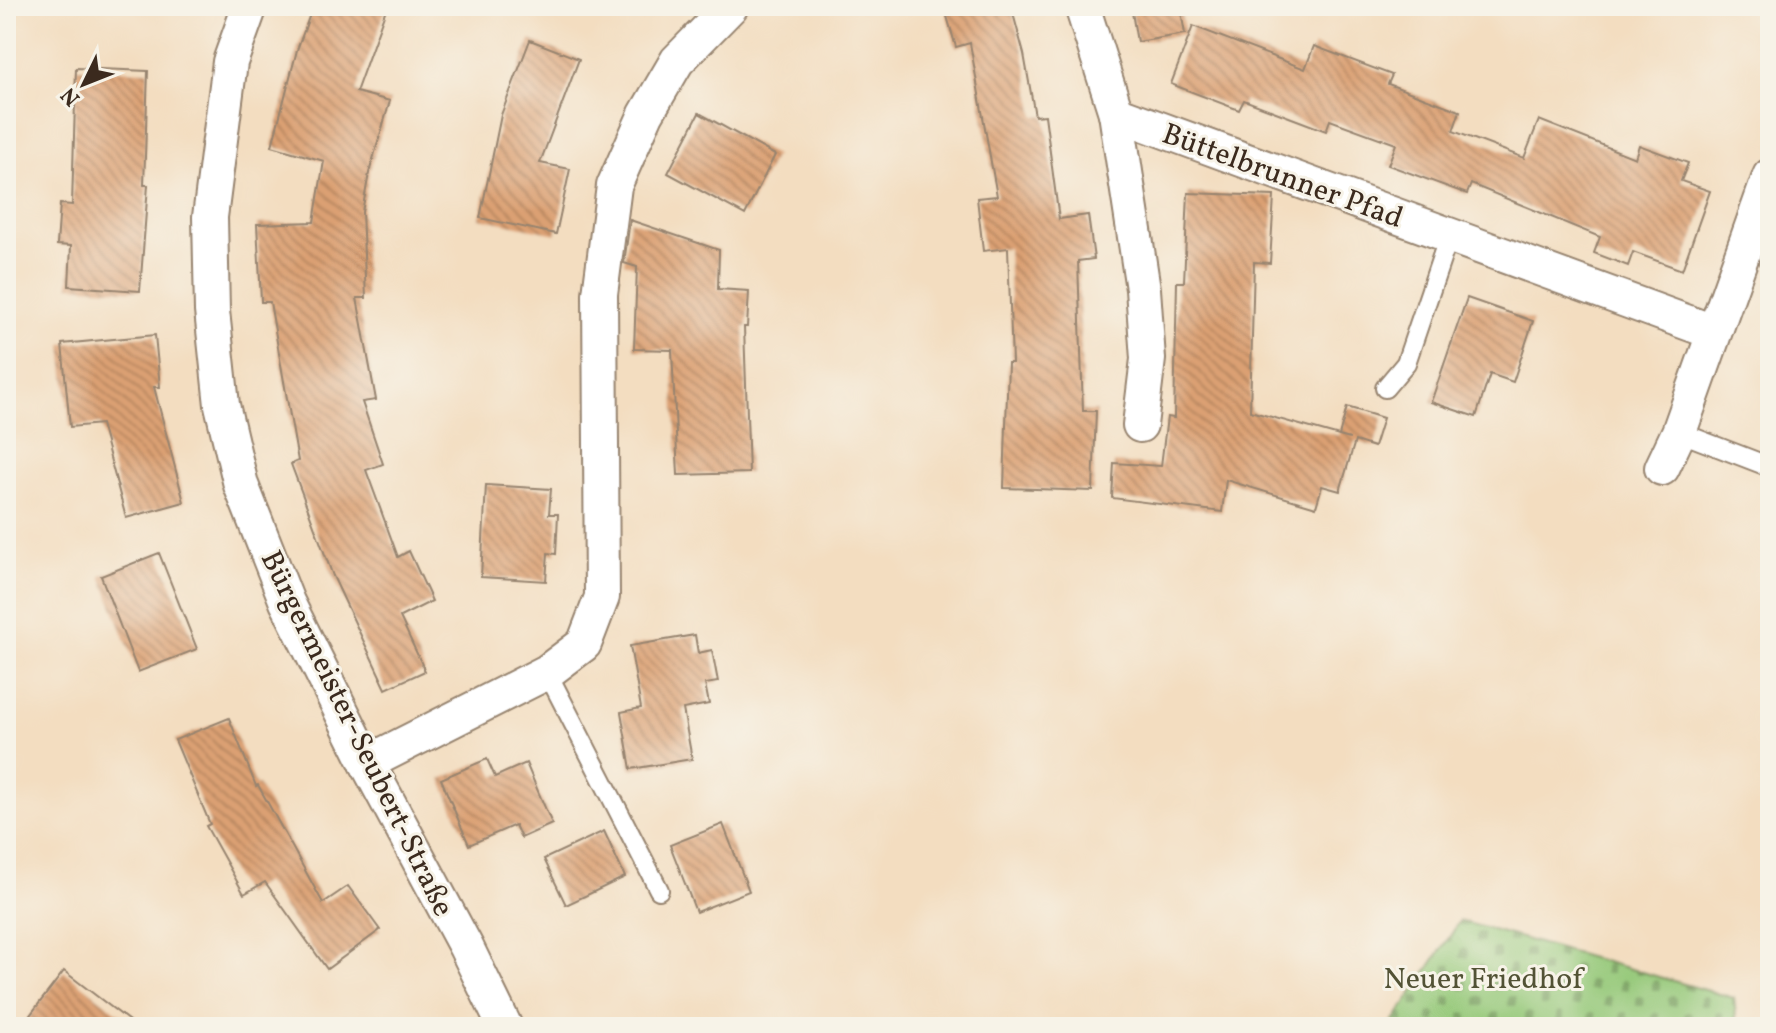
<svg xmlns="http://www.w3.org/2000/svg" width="1776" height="1033" viewBox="0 0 1776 1033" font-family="Vollkorn,serif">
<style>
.cemetery{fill:url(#cemetery-stones);stroke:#687a4c;stroke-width:2}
.building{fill:url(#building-back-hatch)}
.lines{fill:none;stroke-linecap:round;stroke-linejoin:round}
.lane-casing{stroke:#97846f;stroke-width:22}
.street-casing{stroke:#97846f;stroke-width:38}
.lane{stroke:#fff;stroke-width:18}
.street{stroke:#fff;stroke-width:34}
.labels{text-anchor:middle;stroke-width:6;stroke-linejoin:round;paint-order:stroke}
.street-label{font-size:30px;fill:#3b2a1e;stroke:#f7f3e8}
.park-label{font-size:30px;fill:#525235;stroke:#f7f3e8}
</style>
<defs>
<pattern id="cemetery-stones" width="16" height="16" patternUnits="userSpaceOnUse" patternTransform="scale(2)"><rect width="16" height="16" fill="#96c97a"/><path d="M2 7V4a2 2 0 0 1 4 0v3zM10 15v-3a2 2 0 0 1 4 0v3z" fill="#7ca363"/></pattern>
<pattern id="building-back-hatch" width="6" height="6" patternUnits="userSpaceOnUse" patternTransform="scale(2)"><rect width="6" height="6" fill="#dba073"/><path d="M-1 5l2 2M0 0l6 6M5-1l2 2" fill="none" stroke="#b3835e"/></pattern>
</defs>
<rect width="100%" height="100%" fill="#f7f3e8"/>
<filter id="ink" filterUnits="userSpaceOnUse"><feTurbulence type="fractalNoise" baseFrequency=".0125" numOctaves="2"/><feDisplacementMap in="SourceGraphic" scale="16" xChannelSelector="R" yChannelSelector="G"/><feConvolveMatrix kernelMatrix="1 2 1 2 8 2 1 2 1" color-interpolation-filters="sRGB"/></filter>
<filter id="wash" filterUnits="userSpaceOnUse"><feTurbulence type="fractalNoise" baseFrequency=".006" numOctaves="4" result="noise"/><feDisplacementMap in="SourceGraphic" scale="32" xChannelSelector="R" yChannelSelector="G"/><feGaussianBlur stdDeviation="1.8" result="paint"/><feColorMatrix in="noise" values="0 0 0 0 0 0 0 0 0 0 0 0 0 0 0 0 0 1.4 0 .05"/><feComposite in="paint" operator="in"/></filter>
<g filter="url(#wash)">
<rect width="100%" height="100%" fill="#f3ddc0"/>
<!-- cemetery -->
<path class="cemetery" d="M1460,921L1734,998L1737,1027H1390Z"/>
<g id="blocks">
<!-- building -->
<g class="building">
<path d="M313,6H387L356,92L390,101L369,173L362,212L366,298H357L376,400L362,402L383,464L366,470L398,557L409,551L432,601L400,617L425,671L386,689L333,576L291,464L298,461L270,302H261V300L257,224L314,222L324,161L272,146L297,50Z"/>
<path d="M944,6H1011L1024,54L1035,116L1045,115L1059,219L1088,215L1094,259L1078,261L1083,411H1096L1093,491L1004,488L1008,363H1012L1008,248L983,251L977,198L997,196L970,43L956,47Z"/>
<path d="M1166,6H1180L1185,34L1137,42L1132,12Z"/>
<path d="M1193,26L1305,69L1314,46L1392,75L1388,84L1460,111L1453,131L1524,158L1539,120L1635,158L1639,145L1688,163L1681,181L1710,191L1682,270L1633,252L1628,266L1594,253L1600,237L1471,184L1467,194L1388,165L1396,144L1330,120L1326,131L1244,100L1239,110L1171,84Z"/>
<path d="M530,40L579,59L540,163L570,169L556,234L480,218L501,115Z"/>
<path d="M76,68L148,71L144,185H148L140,291L69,286L71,246L57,245L60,204L72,205Z"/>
<path d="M699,113L775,155L745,215L668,173Z"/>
<path d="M1188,193L1274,196L1270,263L1254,262L1250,411L1350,439L1339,436L1347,407L1383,418L1374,447L1355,441L1340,491L1322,486L1316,507L1226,480L1222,512L1112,498L1114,463L1161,466L1167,417L1174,418L1177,282H1184Z"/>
<path d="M630,220L719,250L718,289L749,291L747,327H744L749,473L678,475L672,350L634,349L637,267L624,263Z"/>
<path d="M1467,298L1533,321L1513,382L1490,374L1476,417L1431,402Z"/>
<path d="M155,335L160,387H154L184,502L126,518L101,424L70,427L62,344Z"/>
<path d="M486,485L551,489L549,514H558L556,554L548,553L546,581L481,577Z"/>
<path d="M159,553L197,649L138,672L101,576Z"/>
<path d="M695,635L698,653L712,650L718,682L705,684L709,704L683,709L692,759L631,769L621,712L641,708L630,646Z"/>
<path d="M229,718L256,786L258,785L323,903L348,886L380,930L327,969L265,882L244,894L206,826L210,824L175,740Z"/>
<path d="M487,759L495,777L526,763L552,824L521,838L515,825L469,845L441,779Z"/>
<path d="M723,824L749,891L696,912L670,845Z"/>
<path d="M604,831L625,877L566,905L544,859Z"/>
<path d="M64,971L137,1027H21Z"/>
</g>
</g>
</g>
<g filter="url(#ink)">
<use href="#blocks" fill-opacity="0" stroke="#97846f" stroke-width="2"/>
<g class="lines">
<defs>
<g id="lane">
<path d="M1385,388L1406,363L1449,236"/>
<path d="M1679,432L1770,467"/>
<path d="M547,672L659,890"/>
</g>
<g id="street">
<path d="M250,6L230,62L210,217L212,311L222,405L241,485L287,602L367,763L466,947L505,1027"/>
<path d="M1082,6L1116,113L1143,289L1148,359L1140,425"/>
<path d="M1116,113L1713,332"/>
<path d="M1662,468L1679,432L1770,176"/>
<path d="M367,763L547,672L584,644L602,597L600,294L614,186L646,114L677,61L731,6"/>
</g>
</defs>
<!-- lane casing -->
<use href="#lane" class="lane-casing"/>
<!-- street casing -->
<use href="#street" class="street-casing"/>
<!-- lane -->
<use href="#lane" class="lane"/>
<!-- street -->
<use href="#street" class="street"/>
</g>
</g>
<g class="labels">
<!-- street labels -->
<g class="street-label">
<text transform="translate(1283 175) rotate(20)" y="10">Büttelbrunner Pfad</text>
<text transform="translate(358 733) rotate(64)" y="10">Bürgermeister-Seubert-Straße</text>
</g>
<!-- park labels -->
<g class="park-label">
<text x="1483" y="988">Neuer Friedhof</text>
</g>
</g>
<!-- margin -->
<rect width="1776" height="1033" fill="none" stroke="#f7f3e8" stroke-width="32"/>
<!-- north arrow -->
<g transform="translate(84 84) rotate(227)" stroke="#f7f3e8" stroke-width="6" paint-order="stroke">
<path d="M0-6L14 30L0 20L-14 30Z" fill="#3b2a1e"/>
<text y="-12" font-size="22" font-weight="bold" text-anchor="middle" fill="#3b2a1e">N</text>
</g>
</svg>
